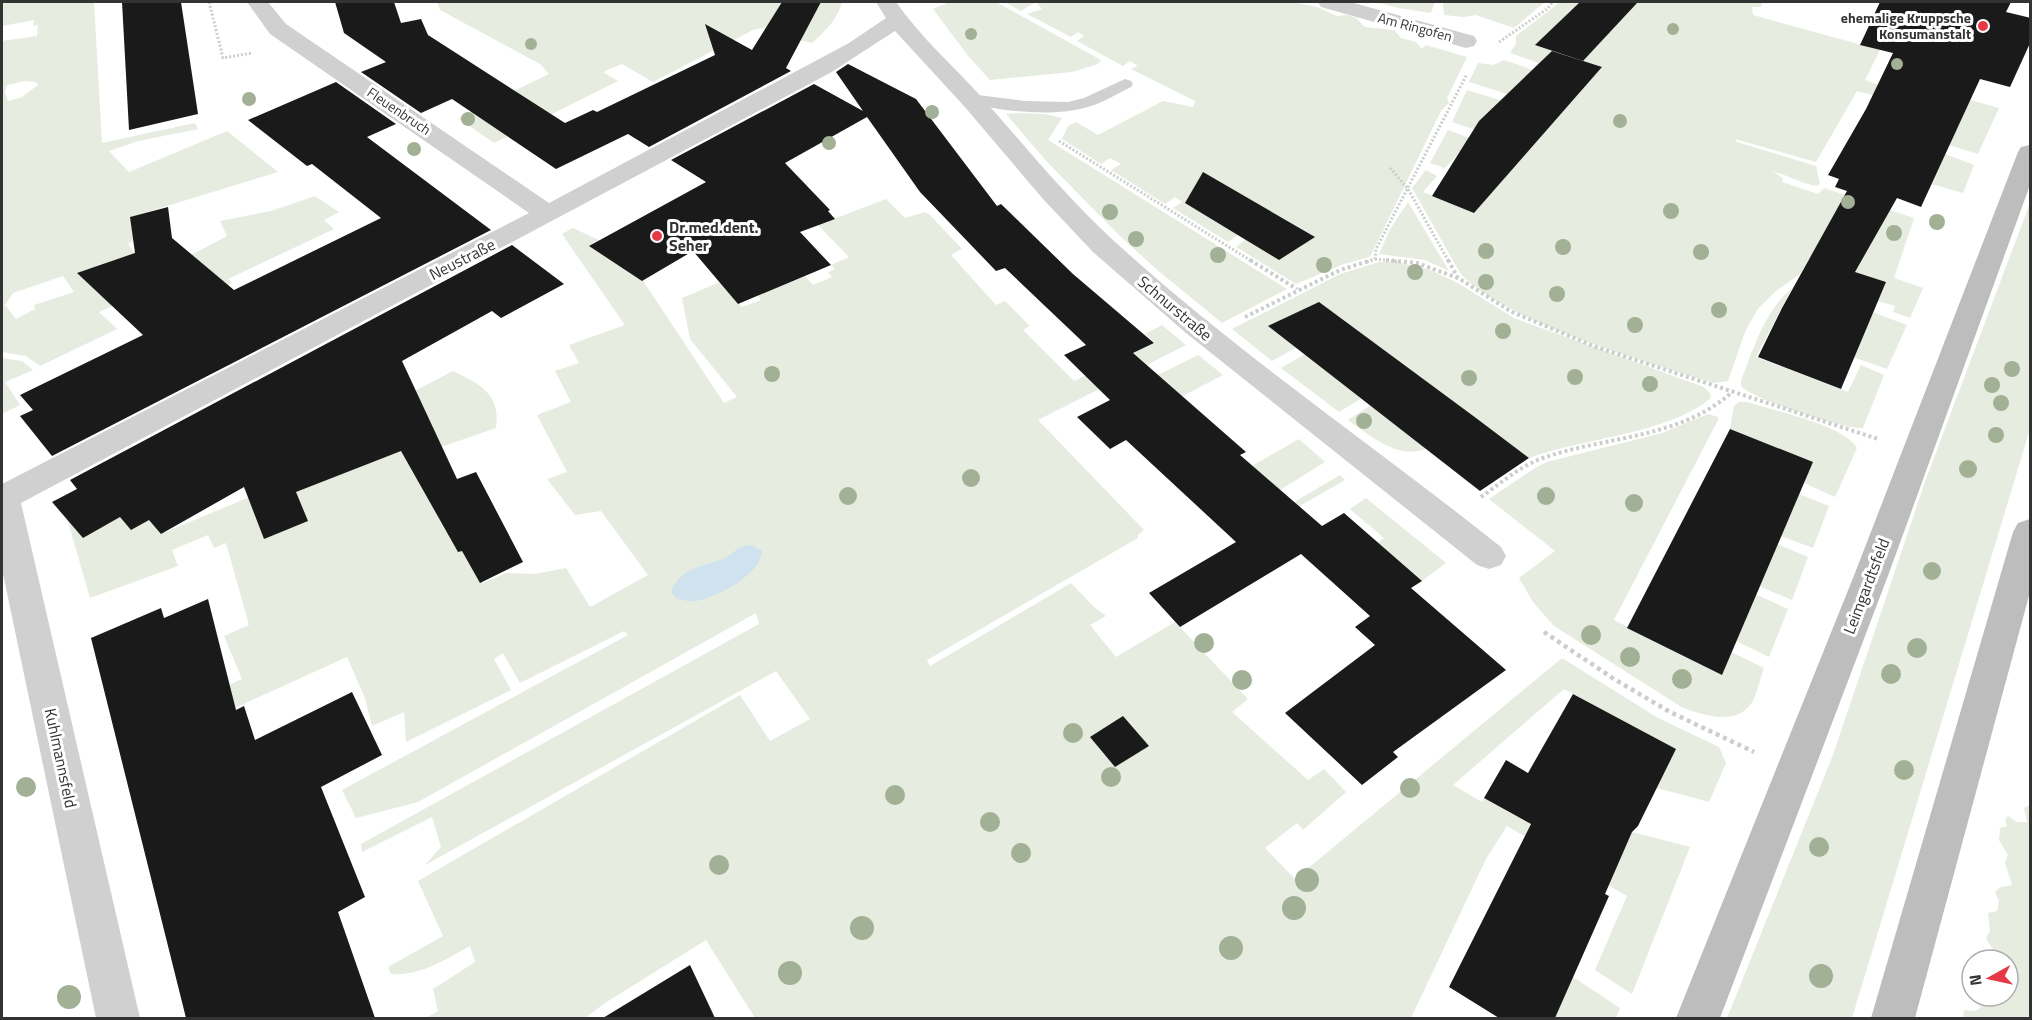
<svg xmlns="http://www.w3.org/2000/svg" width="2032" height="1020" viewBox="0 0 2032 1020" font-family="'Titillium Web',sans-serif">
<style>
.green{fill:#e6ecdf;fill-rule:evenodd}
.water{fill:#cfe2ee}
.building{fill:#1a1a1a}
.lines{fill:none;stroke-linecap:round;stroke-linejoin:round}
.path-far2{stroke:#cdcdcd;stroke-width:3;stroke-dasharray:2 2;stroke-linecap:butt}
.path-far1{stroke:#cdcdcd;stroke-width:4;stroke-dasharray:3 3;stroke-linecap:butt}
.path{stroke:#cdcdcd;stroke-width:4.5;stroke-dasharray:4 4;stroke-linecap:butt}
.lane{fill:#d0d0d0;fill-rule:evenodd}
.street{fill:#d0d0d0;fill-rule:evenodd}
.secondary{fill:#bdbdbd;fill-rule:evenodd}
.tree{fill:#a2b095}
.poi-dot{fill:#e63946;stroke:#fff;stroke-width:2}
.labels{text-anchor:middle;stroke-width:6;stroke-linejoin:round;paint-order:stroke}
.far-poi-label{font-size:14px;font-weight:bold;fill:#333;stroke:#fff;text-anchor:end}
.far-street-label{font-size:14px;fill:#333;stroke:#fff}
.poi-label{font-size:16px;font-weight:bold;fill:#333;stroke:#fff;text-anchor:start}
.street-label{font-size:16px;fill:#333;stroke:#fff}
</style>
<rect width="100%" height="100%" fill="#fff"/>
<!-- green -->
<g class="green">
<path d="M2,2H94L102,143L195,123L198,129L138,141L109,151L129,172L227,131L278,172L131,217L138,237L128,244L152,276L227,236L220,221L271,211L315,196L339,212L324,220L334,229L228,279L232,283L199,299L154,288L99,312L117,329L40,366L26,356L2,352V41L37,36L38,25L33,26L34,20L2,26ZM25,81L36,82L38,85L22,97L8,101L5,92L7,85ZM63,276L74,292L34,305L35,309L16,319L5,305L13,293Z"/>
<path d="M437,2H782L767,27L753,30L653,82L622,64L603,72L618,81L494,143L458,118L549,74L540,64L440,10Z"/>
<path d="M791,2H842C837,20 826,30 812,43L792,38L819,4Z"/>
<path d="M950,2H996L1101,60L1098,64L1072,72L990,80L969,57L933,9Z"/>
<path d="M1005,2H1293L1317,7L1337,16L1347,15L1356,18L1365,27L1394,30L1401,38L1416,42L1422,49L1426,45L1467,57L1447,98L1449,103L1441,111L1370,257L1344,264L1296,284L1236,247L1245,240L1238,235L1228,242L1173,208L1182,202L1175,197L1165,204L1111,170L1121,164L1110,158L1101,164L1062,139L1068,126L1076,122L1098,135L1163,101L1193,107L1195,101L1131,69L1138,66L1130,61L1123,66L1077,41L1084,36L1078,32L1071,37L1027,14L1042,9L1036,2L1021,11Z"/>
<path d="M1376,2H1435L1431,13L1398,8Z"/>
<path d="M1443,2H1545L1514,28L1476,15L1464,17L1444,15Z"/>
<path d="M1560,2H1587L1558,86L1517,97L1469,82L1478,63L1493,65L1504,60L1533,70L1539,63L1510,53L1516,44V36Z"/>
<path d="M1638,2H1762L1761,7H1752L1753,15L1880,50L1865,80L1879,85L1873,95L1857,91L1816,162L1735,139L1737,142L1816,166L1820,184L1817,186C1802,184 1787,175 1772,171L1783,178L1782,182L1818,194L1824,188L1914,218L1894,278L1923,288L1910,318L1893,312L1895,306L1878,301L1886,282L1810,257L1800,274L1776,291L1757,310L1745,332L1728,381L1713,383C1650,363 1502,321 1460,273L1412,188L1426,170L1437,176L1423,192L1475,212L1602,67L1583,61Z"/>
<path d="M1467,90L1503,101L1479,131L1452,122Z"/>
<path d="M1970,100L1999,108L1978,154L1949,145Z"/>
<path d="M1019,113L1045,114L1062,118L1048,140L1287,289L1222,323L1155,268L1118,234L1048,163L1006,114Z"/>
<path d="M1448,130L1472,139L1445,168L1430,163Z"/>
<path d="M1945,154L1974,165L1963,193L1932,184Z"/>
<path d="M886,199L905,218L925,212L930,215L962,249L951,255L996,305L1005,301L1030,326L1023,330L1074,381L1155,343L1145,334L1162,325L1186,345L1038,420L1144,530L1138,535V538L927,660L930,666L1071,583L1093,606L1106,616L1090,625L1116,657L1175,622L1248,699L1232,712L1308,780L1324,769L1346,792L1303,830L1297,823L1265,848L1295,879L1562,658L1658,718L1719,747L1726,763L1709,802L1657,788L1676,749L1564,689L1453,785L1482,802L1484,798L1614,872L1632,832L1690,847L1632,994L1595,970L1627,896L1507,826L1486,859L1411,1018H755L706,940L605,1003L585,1018H426L438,1011L433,989L475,962L470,946C444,960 421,976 391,974L388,967L443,936L418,881L740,695L770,741L810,719L776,671L425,865L441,847L432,817L362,852L361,844L759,624L756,613L418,802L356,818L342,790L628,635L624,631L520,683L503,653L494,659L511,690L406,742L404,712L372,726L365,698L347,657L226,712L218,690L242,679L224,636L249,625L226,543L214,548L208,535L172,550L178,566L90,598L64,508L137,493L166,532L278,485L382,408L453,371C480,384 501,394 496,428L415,456L424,492L483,583L506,573L535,574L566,568L590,607L648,575L601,511L575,515L547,479L567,472L537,415L571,402L555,371L579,363L569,345L625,325L562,234L573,228L624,252L724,403L737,397L690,339L682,298L720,282L742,307L761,300L758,295L805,276L813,285L832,277L828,272L835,269L831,265L849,257L818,225Z"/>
<path d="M1408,202L1449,271L1425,260L1379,254L1389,231Z"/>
<path d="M2030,203V429L1852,1018H1727L1833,755L1926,479Z"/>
<path d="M1379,262H1397L1430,270L1458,283L1514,318L1704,387L1710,393L1711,398C1668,434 1583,438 1529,458L1476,418C1417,460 1408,465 1348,420L1371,405L1362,398L1339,412L1281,368L1305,354L1297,347L1272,361L1232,329L1340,274Z"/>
<path d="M1792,288L1756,357L1848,392L1861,365L1884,375L1863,428C1848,431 1752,399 1741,386V381C1754,347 1764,312 1792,288Z"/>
<path d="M1872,312L1907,325L1887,369L1853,357Z"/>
<path d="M1198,355L1223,375L1177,399L1152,378Z"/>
<path d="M2,358L22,361L33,370L5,382L20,405L2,414Z"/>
<path d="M1739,402H1747C1772,410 1846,426 1857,448L1835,497L1804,483L1812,462L1730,429L1734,406Z"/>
<path d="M1708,414L1718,417V420L1614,620L1722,675L1731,652L1764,668C1760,679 1757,695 1751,704C1734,726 1704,715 1683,708L1554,626L1533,602L1519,578L1555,551L1489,499L1535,468L1547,462L1662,433Z"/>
<path d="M1299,439L1325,462L1280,490L1252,466Z"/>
<path d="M1340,475L1345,480L1248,536L1243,532Z"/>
<path d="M1799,494L1829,506L1813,548L1781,536Z"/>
<path d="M1366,498L1446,563L1422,581L1419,579L1378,543L1384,538L1350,509Z"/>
<path d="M1777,544L1808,557L1792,600L1759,586Z"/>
<path d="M1755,594L1788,609L1769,657L1736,641Z"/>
<path d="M2030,805V1018H1963L1964,1010L1974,1011L1981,1008L1975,996H2008V960H1986L1998,958L1986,938L1990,931L1988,913L1997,911L1999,901L1995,892L2001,887L2012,885L2005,863L2008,855L1999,840L2000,828L2007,826L2005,820L2008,816L2017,822H2027L2024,808Z"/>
<path d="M1573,977L1620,1008L1616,1018H1555Z"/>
</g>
<!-- water -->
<path class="water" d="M752,545L762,551C761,574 718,597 696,601C690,602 684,600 677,599L671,592C678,571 698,567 717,561C731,558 736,545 752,545Z"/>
<!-- building -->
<g class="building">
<path d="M122,2H181L198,114L129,130Z"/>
<path d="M335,2H394L401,23L421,19L428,35L565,123L593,110L597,112L715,55L705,24L752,50L782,2H821L786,68L791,71L649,147L628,134L556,169L452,99L421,113L361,72L386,62L344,33Z"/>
<path d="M1580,2H1638L1583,61L1535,45Z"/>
<path d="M1880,2H2011L2006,12L2031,18V41L2010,87L1980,79L1921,207L1897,198L1855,272L1886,282L1841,389L1758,357L1782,308L1847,191L1835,187L1839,179L1828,175L1866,109L1893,53L1860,45Z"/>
<path d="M1552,51L1602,67L1474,213L1432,196L1479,121Z"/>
<path d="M848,64L916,99L997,206L1001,204L1073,274L1154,343L1133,353L1246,452L1240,455L1322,526L1344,513L1422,581L1411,588L1506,670L1393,752L1398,757L1362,785L1285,713L1375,645L1355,627L1370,616L1301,554L1180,627L1149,593L1236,542L1126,440L1110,449L1077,417L1110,400L1064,355L1086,345L1005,268L996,271L920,192L867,117L785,163L830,210L828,211L835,219L800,232L831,265L738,304L693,251L642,281L589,246L706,182L671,160L814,84L863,111L836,72Z"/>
<path d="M336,82L396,124L367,137L491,230L52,456L20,416L33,410L20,395L143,335L77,273L135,253L130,217L168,207L172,238L234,290L381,218L312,164L307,166L248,120Z"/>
<path d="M1203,172L1315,237L1279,260L1185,203Z"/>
<path d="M512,245L564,284L501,318L492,311L402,361L457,479L476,472L523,562L480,583L462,551L458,552L401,451L296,492L308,521L264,539L244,487L161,534L149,520L131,530L120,517L83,538L52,502L77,489L70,480Z"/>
<path d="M1319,302L1476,418L1529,458L1480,491L1268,326Z"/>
<path d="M1730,429L1813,462L1722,675L1627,628Z"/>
<path d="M208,599L236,710L244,706L255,740L352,692L382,755L321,787L365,897L338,912L375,1018H186L91,638L161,608L164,618Z"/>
<path d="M1573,694L1676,749L1638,826L1632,832L1605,894L1609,896L1555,1018H1499L1449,987L1531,824L1484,798L1506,760L1528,773Z"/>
<path d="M1123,716L1149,746L1115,767L1090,737Z"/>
<path d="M690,965L715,1018H603Z"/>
</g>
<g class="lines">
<!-- path-far2 -->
<g class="path-far2">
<path d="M209,2L223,58L252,53"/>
<path d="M1499,42L1547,9L1553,2"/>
<path d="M1059,141L1253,262"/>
<path d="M1390,168L1408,189L1449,262"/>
<path d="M1375,259L1402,262"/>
<path d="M1367,262L1375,259L1376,249L1467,74"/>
</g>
<!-- path-far1 -->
<g class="path-far1">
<path d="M1250,260L1297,289"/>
<path d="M1386,260L1417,263L1458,278"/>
<path d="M1448,260L1458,278L1512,312L1596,347L1878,439"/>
<path d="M1245,317L1340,270L1372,260"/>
<path d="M1481,497C1501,483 1520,466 1543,458C1605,436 1679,439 1731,393"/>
</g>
<!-- path -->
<path class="path" d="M1544,632L1614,679L1670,712L1754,752"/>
<!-- lane -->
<path class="lane" d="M1125,79L1131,81L1133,84L1131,87C1115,95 1101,104 1084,108C1051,117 998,111 964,102L962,99L970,94L1025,101L1068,102L1084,98Z"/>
<!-- street -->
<g class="street">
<path d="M247,2H268L286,24L549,203L849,43L886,18L876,2H896C921,38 955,67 984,100C1026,147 1066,197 1113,240C1234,351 1372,444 1501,547L1506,556L1501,565L1489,569L1477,565L1186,333L1093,252L1043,199L964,106L895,31L830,73L21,503L140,1018H96L2,569V484L529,213L270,34Z"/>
<path d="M1318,2H1350L1474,36L1477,41L1474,46L1466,48L1321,7Z"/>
</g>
<!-- secondary -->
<g class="secondary">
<path d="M2030,145V185L1889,573L1720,1018H1676L1855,573L2018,152L2021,147Z"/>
<path d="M2030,519V592L1915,1018H1871L2013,532L2018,523Z"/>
</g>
</g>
<!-- trees -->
<g class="tree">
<circle cx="1673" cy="29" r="6"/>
<circle cx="971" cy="34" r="6"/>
<circle cx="531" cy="44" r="6"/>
<circle cx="1897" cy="64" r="6"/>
<circle cx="249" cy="99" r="7"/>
<circle cx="932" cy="112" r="7"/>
<circle cx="468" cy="119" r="7"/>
<circle cx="1620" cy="121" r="7"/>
<circle cx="829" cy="143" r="7"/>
<circle cx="414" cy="149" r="7"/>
<circle cx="1848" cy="202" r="7"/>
<circle cx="1671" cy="211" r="8"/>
<circle cx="1110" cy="212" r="8"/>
<circle cx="1937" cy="222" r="8"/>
<circle cx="1894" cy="233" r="8"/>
<circle cx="1136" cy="239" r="8"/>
<circle cx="1563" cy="247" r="8"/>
<circle cx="1486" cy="251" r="8"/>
<circle cx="1701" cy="252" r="8"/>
<circle cx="1218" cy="255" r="8"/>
<circle cx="1324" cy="265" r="8"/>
<circle cx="1415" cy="272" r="8"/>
<circle cx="1486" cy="282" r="8"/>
<circle cx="1557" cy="294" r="8"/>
<circle cx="1719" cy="310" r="8"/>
<circle cx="1635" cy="325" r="8"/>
<circle cx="1503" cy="331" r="8"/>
<circle cx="2012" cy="369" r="8"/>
<circle cx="772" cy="374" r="8"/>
<circle cx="1575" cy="377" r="8"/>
<circle cx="1469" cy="378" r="8"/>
<circle cx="1650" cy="384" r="8"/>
<circle cx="1992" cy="385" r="8"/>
<circle cx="2001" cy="403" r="8"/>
<circle cx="1364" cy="421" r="8"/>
<circle cx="1996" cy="435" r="8"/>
<circle cx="1968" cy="469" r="9"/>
<circle cx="971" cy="478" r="9"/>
<circle cx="848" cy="496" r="9"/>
<circle cx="1546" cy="496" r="9"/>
<circle cx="1634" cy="503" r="9"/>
<circle cx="1932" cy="571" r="9"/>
<circle cx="1591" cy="635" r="10"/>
<circle cx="1204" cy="643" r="10"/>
<circle cx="1917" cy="648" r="10"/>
<circle cx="1630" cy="657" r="10"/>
<circle cx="1891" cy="674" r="10"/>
<circle cx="1682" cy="679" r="10"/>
<circle cx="1242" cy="680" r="10"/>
<circle cx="1073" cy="733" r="10"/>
<circle cx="1904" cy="770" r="10"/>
<circle cx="1111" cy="777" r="10"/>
<circle cx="26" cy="787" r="10"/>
<circle cx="1410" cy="788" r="10"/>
<circle cx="895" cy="795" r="10"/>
<circle cx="990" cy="822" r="10"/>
<circle cx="1819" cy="847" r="10"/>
<circle cx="1021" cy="853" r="10"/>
<circle cx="719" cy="865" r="10"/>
<circle cx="1307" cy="880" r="12"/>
<circle cx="1294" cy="908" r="12"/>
<circle cx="862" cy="928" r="12"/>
<circle cx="1231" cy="948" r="12"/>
<circle cx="790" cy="973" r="12"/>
<circle cx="1821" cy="976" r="12"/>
<circle cx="69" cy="997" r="12"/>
</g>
<!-- markers -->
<g class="poi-dot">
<circle cx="1983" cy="26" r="6"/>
<circle cx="657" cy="236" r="6"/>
</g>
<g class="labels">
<!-- far-poi labels -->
<g class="far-poi-label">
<text x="1971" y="23">ehemalige Kruppsche<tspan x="1971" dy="16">Konsumanstalt</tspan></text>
</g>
<!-- far-street labels -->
<g class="far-street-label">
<text transform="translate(1415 27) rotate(15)" y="5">Am Ringofen</text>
<text transform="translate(399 111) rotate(34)" y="5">Fleuenbruch</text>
</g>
<!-- poi labels -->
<g class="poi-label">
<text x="669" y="233">Dr.med.dent.<tspan x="669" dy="18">Seher</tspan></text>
</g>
<!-- street labels -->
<g class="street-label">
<text transform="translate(462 259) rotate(-27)" y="6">Neustraße</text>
<text transform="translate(1175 308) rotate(40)" y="6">Schnurstraße</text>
<text transform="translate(1866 586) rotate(-69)" y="6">Leimgardtsfeld</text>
<text transform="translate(61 758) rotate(78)" y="6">Kuhlmannsfeld</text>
</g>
</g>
<!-- border -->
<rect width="2032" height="1020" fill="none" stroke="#333333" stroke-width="6"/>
<!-- north arrow -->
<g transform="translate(1990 978) rotate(262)"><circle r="28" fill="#ffffff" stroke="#adadad" stroke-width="1.5"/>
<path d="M0-4.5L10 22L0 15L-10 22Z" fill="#e63946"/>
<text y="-9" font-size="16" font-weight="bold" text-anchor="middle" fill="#333333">N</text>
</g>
</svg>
